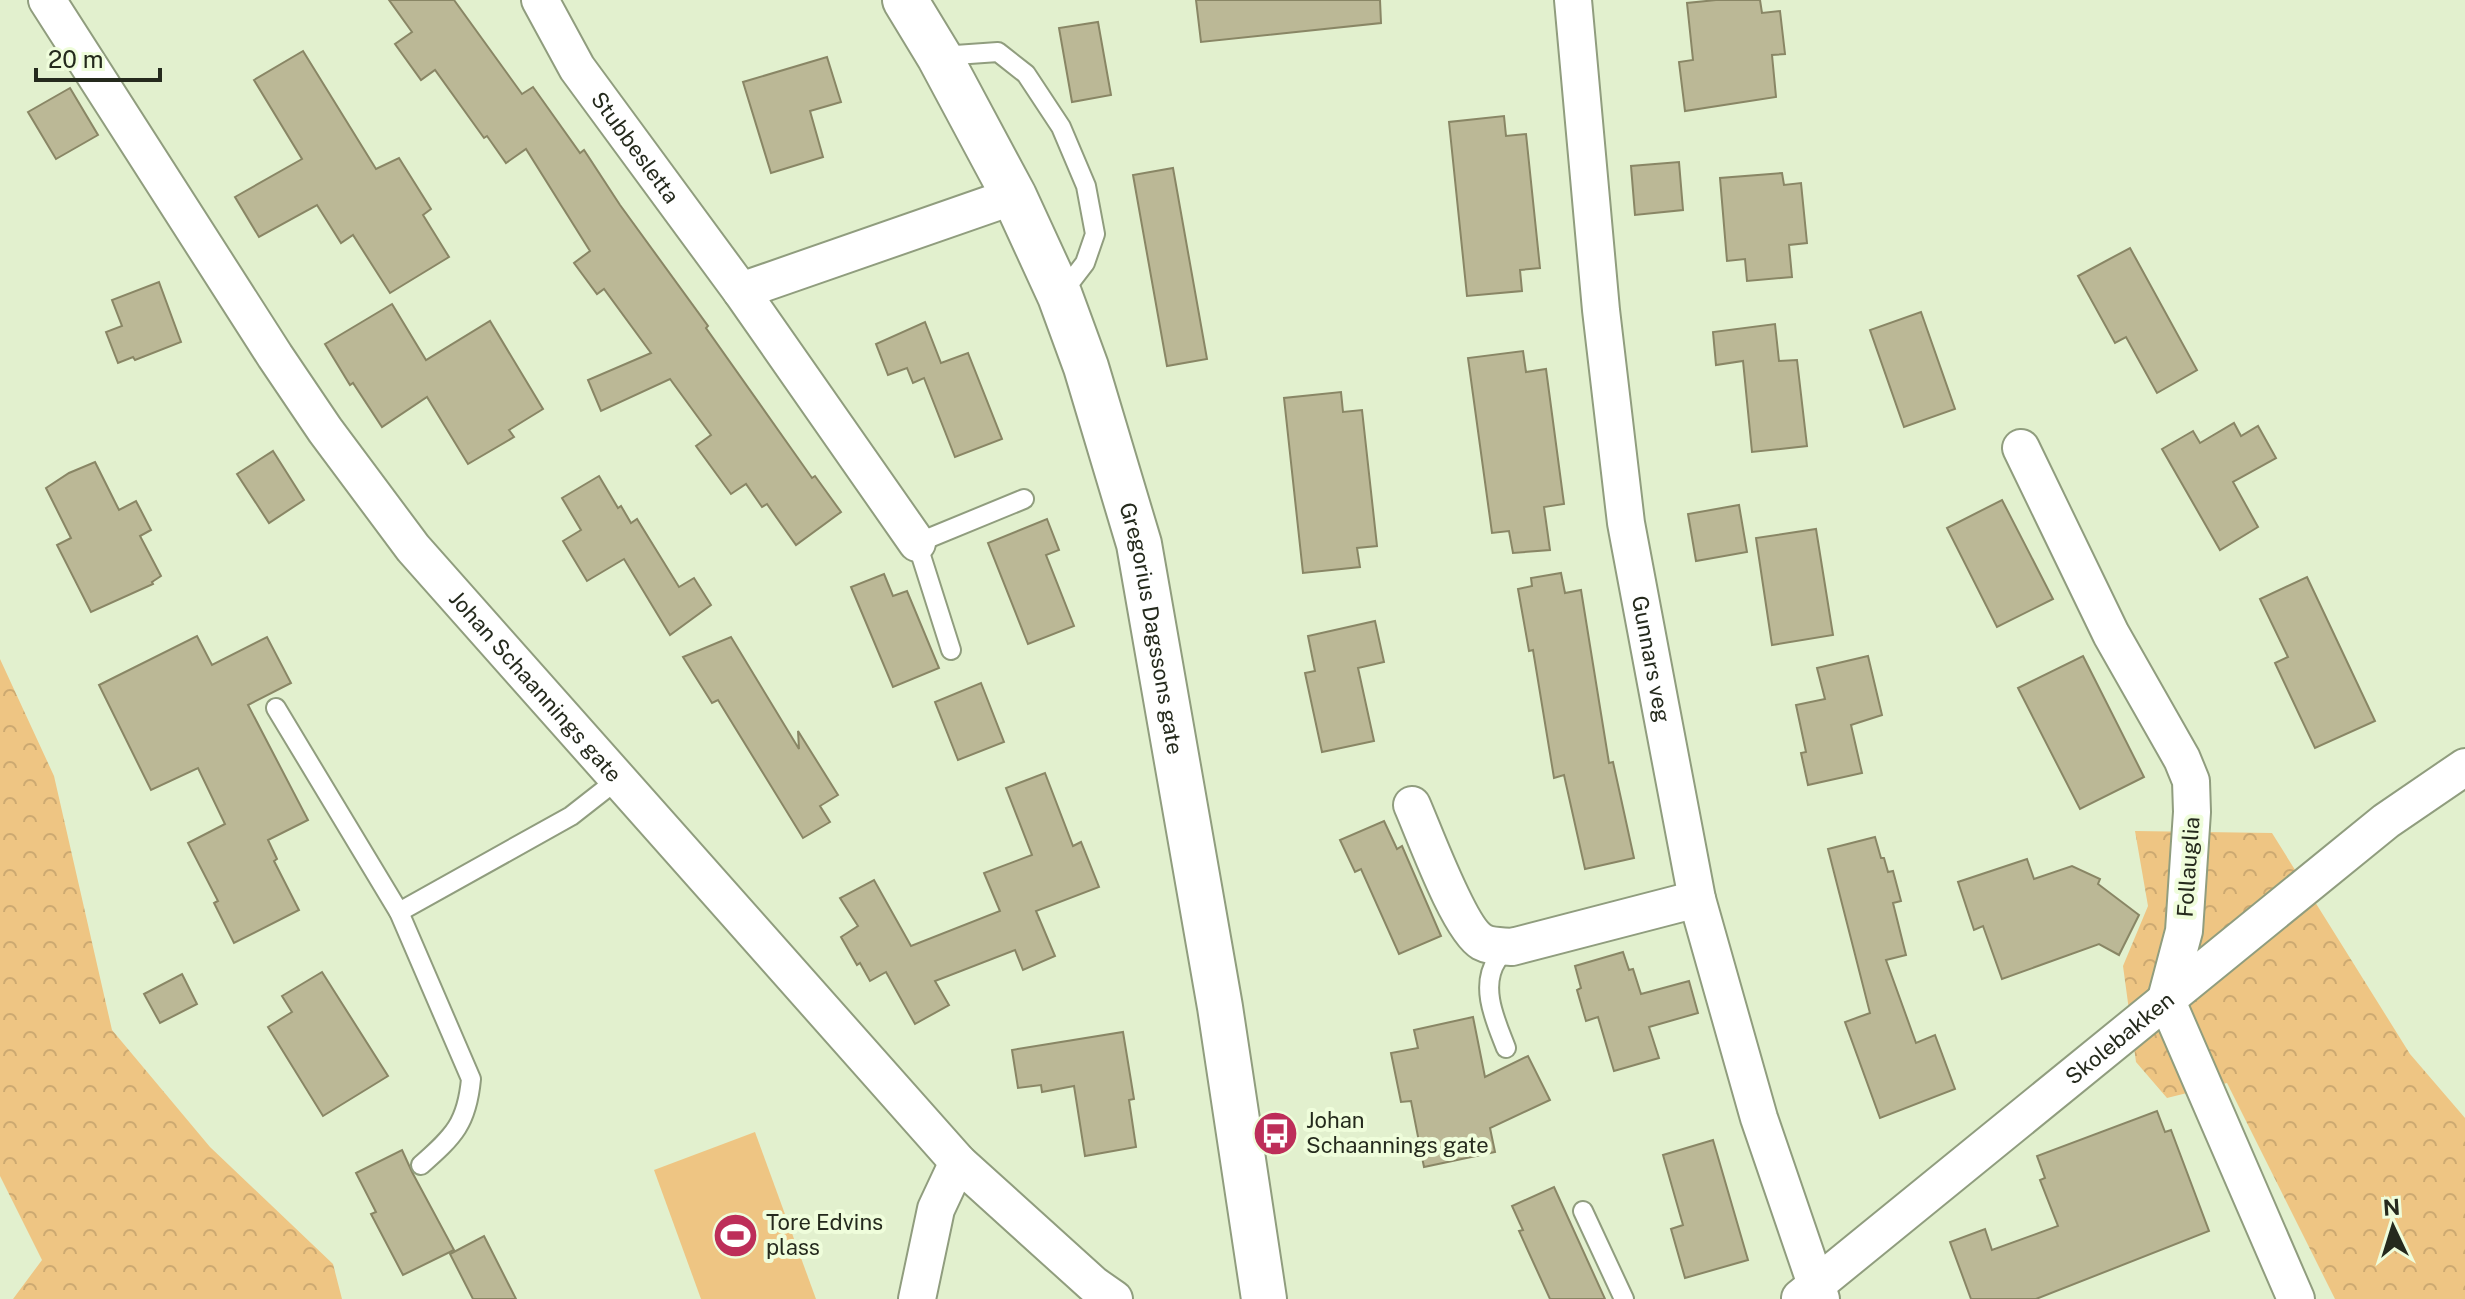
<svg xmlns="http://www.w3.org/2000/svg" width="2465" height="1299" viewBox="0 0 2465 1299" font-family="'Public Sans',sans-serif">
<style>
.grass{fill:#eec583}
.forest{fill:url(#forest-crowns)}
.building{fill:#bbb896;stroke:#898665;stroke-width:2}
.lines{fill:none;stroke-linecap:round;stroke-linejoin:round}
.service-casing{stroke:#909d7e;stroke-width:22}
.minor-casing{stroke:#909d7e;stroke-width:40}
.tertiary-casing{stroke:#909d7e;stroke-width:48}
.service{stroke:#fff;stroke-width:18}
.minor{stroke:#fff;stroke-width:36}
.tertiary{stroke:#fff;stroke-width:44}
.labels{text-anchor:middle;stroke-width:8;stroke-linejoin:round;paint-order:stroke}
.street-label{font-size:22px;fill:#252a1d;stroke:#effddb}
.poi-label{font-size:22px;fill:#252a1d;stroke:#effddb;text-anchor:start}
</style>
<defs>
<pattern id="forest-crowns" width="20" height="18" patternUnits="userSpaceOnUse" patternTransform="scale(2)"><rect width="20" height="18" fill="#eec583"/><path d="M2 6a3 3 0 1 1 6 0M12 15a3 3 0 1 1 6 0" fill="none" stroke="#cca971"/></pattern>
</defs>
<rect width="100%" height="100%" fill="#e2f0ce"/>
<!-- grass -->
<path class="grass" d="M755,1132L816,1299H701L654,1170Z"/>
<!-- forest -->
<g class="forest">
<path d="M0,659L54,776L112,1030L210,1147L333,1264L342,1299H13L42,1260L0,1176Z"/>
<path d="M2135,831L2272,833L2410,1054L2465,1118V1299H2335L2227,1083L2167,1098L2136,1062L2123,966L2148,906Z"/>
</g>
<!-- building -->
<g class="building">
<path d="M389,0H454L522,94L533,87L580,153L584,150L620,205L708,326L706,328L812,478L815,476L841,512L796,545L767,504L762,507L746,484L731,494L696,446L711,435L670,379L601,411L588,380L651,353L604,289L597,294L574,263L590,251L526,149L506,163L487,136L484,138L435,70L421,80L395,44L412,32Z"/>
<path d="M1196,0H1380L1381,23L1201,42Z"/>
<path d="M1716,0H1760L1762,13L1780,11L1785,54L1772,55L1776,97L1685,111L1679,62L1693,60L1687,3Z"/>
<path d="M1098,22L1111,95L1072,102L1059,28Z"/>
<path d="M303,51L376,169L399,158L431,209L423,215L449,257L390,293L353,235L341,243L317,205L259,237L235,197L302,159L254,80Z"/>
<path d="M827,57L841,102L810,111L823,157L771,173L743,82Z"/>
<path d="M70,88L98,135L56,159L28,112Z"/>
<path d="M1504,116L1506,136L1526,134L1540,268L1520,270L1522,291L1467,296L1449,122Z"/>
<path d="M1679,162L1683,210L1635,215L1631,166Z"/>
<path d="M1173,168L1207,359L1167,366L1133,175Z"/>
<path d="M1782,173L1784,185L1801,183L1807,243L1789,245L1792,277L1747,281L1745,259L1727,261L1720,178Z"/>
<path d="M2130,248L2197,370L2157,393L2126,337L2115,343L2078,276Z"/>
<path d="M159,282L181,342L135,360L133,357L118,363L106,332L122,326L112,300Z"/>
<path d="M392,304L426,360L490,321L543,409L509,430L514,437L468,464L427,397L382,427L353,383L350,385L325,344Z"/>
<path d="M1921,312L1955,409L1904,427L1870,330Z"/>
<path d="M925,322L941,363L968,353L1002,439L955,457L924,378L913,383L907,368L888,375L876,344Z"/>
<path d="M1775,324L1779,361L1797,360L1807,446L1752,452L1743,361L1716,365L1713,332Z"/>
<path d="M1523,351L1526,372L1546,369L1564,504L1544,507L1550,550L1513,553L1509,531L1492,533L1468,358Z"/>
<path d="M1341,392L1343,412L1362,410L1377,546L1357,548L1360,567L1303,573L1284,398Z"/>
<path d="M2234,423L2241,436L2258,426L2276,458L2233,482L2258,527L2220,550L2162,449L2193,431L2200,443Z"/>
<path d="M273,451L304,500L269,523L237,474Z"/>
<path d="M95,462L119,510L136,501L151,530L140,536L161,576L152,582L153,584L91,612L57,545L71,538L46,488L69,473Z"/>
<path d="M599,476L618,508L621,506L631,523L637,519L679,587L694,578L711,605L670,635L624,559L587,581L563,541L581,530L562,498Z"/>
<path d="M2002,500L2053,599L1997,627L1947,528Z"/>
<path d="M1739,505L1747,552L1696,561L1688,514Z"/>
<path d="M1047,519L1059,550L1046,555L1074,626L1028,644L988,543Z"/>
<path d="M1816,529L1833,635L1772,645L1756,538Z"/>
<path d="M1561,573L1565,593L1581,590L1609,763L1613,762L1634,858L1585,869L1564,775L1554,778L1533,650L1529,651L1518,589L1532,586L1531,578Z"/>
<path d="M884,574L893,596L907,591L939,668L893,687L851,587Z"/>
<path d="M2307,577L2375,721L2315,748L2275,663L2288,657L2260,599Z"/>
<path d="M1375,621L1384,662L1358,668L1374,741L1322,752L1305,673L1315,671L1308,636Z"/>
<path d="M197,636L212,665L267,637L291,683L248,705L308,820L268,840L277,859L274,861L299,910L234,943L214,903L218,901L188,843L225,824L198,768L151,790L99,685Z"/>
<path d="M731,637L799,749L798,731L838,795L820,806L830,822L803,838L718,700L712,703L683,657Z"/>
<path d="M1868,656L1882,715L1851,725L1862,773L1808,785L1801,753L1806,752L1796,705L1825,699L1817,668Z"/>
<path d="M2083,656L2144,777L2080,809L2018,688Z"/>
<path d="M981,683L1004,742L958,760L935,702Z"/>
<path d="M1045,773L1073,846L1081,842L1099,887L1036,911L1055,956L1023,970L1015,950L935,981L949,1005L915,1024L886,972L870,981L860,963L857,965L841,937L858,926L840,898L874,880L911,946L1000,911L984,873L1032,855L1006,788Z"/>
<path d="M1384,821L1397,849L1402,846L1441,936L1399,954L1361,869L1355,872L1340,840Z"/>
<path d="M1875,837L1881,858H1884L1888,872L1893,871L1901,901L1893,903L1906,955L1886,960L1916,1043L1935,1035L1955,1089L1880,1118L1845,1022L1870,1013L1828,849Z"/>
<path d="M2027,859L2034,879L2072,866L2100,879L2098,884L2139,915L2119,955L2099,944L2002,979L1983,926L1974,930L1958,882Z"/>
<path d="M1623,952L1629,970L1633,969L1641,994L1689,981L1698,1013L1649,1027L1659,1058L1614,1071L1598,1017L1586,1021L1577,990L1581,988L1575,966Z"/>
<path d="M322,972L388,1076L323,1116L268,1027L292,1012L282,996Z"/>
<path d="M182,974L197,1004L160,1023L144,994Z"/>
<path d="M1473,1017L1485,1077L1528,1056L1550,1100L1490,1128L1495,1152L1424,1167L1411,1101L1401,1102L1391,1053L1418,1048L1414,1030Z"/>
<path d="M1123,1032L1134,1099L1129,1100L1136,1147L1085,1156L1074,1086L1042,1092L1041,1085L1018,1088L1012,1050Z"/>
<path d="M2157,1111L2165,1132L2171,1130L2209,1231L2036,1299H1971L1950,1242L1985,1229L1992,1250L2058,1226L2040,1180L2045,1178L2037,1156Z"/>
<path d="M1713,1140L1748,1260L1685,1278L1671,1229L1683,1225L1663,1155Z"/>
<path d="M402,1150L412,1172L454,1250L403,1275L371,1214L376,1212L356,1173Z"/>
<path d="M1554,1187L1605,1299H1550L1519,1231L1523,1230L1512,1206Z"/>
<path d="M484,1236L516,1299H473L450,1254Z"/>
</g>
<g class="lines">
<defs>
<g id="service">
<path d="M941,56L998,52L1026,74L1061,127L1086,186L1095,234L1085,263L1062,293"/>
<path d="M951,650L917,543L1024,499"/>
<path d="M276,708L399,912L471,1079C467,1123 454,1136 421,1165"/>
<path d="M399,912L571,816L617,780"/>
<path d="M1506,1048C1496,1022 1479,987 1497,960C1500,955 1508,950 1512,947"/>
<path d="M1583,1211L1624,1299"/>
</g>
<g id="minor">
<path id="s1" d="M47,0L275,356L325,430L413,548L958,1162L1094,1285L1114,1299"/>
<path id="s2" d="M540,0L577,68L741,291L917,543"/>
<path id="s3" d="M1573,0L1601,310L1626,523L1660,704L1697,899L1759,1118L1821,1299"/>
<path d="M741,291L1014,196"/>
<path d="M2021,448L2111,634L2182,759L2191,781L2192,812L2184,931L2166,999L2296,1299"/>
<path d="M1412,805C1424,832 1459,929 1482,942C1491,947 1502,946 1512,947L1697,899"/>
<path id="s4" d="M1800,1298L2386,821L2465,767"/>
<path d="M917,1299L936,1209L958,1162"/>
</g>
<g id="tertiary">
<path id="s5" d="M905,0L939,56L1014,196L1060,296L1086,367L1139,544L1220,1007L1264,1299"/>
</g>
</defs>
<!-- service casing -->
<use href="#service" class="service-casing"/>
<!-- minor casing -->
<use href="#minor" class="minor-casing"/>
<!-- tertiary casing -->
<use href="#tertiary" class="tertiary-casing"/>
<!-- service -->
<use href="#service" class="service"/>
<!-- minor -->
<use href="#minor" class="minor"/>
<!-- tertiary -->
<use href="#tertiary" class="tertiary"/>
</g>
<!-- icons -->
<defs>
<symbol id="bus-disc" viewBox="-11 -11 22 22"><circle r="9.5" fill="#bd2e59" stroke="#effddb"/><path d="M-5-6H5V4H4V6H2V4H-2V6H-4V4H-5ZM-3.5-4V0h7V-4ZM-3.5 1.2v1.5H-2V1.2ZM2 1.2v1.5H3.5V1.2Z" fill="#fff"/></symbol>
<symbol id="stadium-disc" viewBox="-11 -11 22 22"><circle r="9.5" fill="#bd2e59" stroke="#effddb"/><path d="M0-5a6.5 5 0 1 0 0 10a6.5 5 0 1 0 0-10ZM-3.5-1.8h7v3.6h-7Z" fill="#fff"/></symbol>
</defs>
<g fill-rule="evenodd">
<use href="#bus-disc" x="1250" y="1108" width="51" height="51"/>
<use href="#stadium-disc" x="710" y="1210" width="51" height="51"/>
</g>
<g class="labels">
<!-- street labels -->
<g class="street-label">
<text dy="8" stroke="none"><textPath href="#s2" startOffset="176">Stubbesletta</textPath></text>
<text dy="8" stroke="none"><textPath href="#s5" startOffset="680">Gregorius Dagssons gate</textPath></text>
<text dy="8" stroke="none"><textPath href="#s3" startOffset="664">Gunnars veg</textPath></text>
<text dy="8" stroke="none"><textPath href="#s1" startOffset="844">Johan Schaannings gate</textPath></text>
<text transform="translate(2188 867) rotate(-86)" y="8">Follauglia</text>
<text dy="8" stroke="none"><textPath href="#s4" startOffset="412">Skolebakken</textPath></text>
</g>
<!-- poi labels -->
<g class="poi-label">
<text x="1306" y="1128">Johan<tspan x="1306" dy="25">Schaannings gate</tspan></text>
<text x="766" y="1230">Tore Edvins<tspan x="766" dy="25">plass</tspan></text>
</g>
</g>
<!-- north arrow -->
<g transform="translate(2393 1227) rotate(356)" stroke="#effddb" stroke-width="6" paint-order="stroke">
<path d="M0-6L14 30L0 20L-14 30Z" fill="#252a1d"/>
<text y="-12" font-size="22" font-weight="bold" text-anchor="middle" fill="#252a1d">N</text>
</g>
<!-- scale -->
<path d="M36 68v12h124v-12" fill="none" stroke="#252a1d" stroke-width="4"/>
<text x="48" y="68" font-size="24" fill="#252a1d" stroke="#effddb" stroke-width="6" paint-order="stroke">20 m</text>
</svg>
